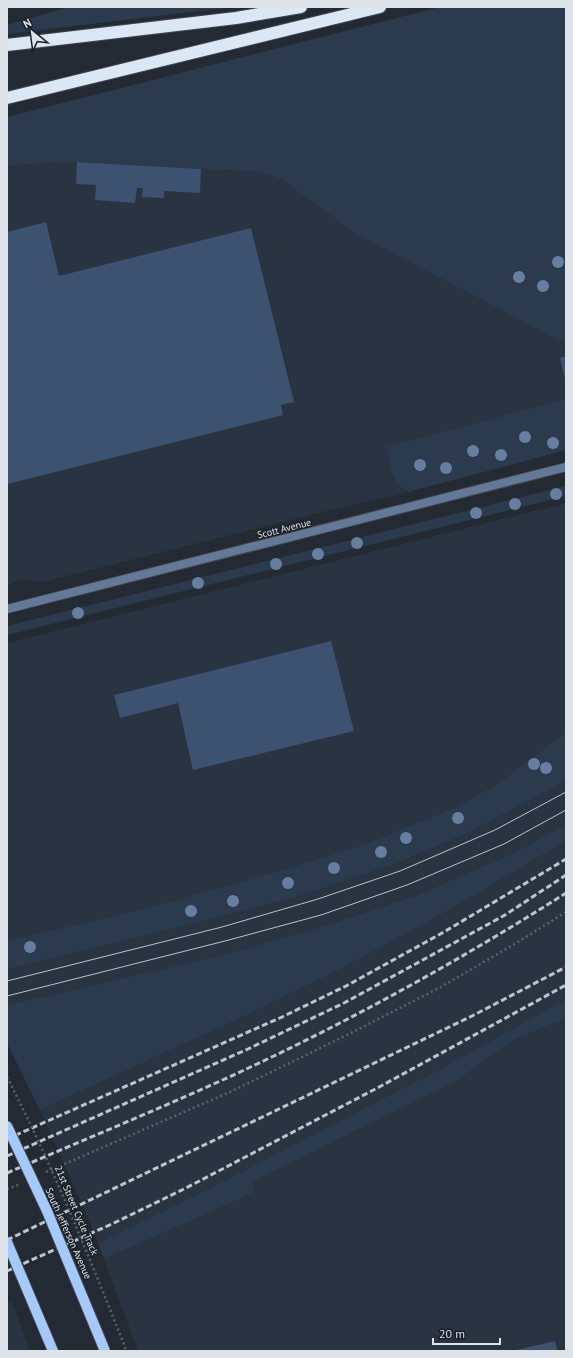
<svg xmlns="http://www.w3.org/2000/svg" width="573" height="1358" viewBox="0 0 573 1358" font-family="'PT Sans',sans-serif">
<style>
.built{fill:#293341}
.green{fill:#2c3a4e}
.building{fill:#3d5270}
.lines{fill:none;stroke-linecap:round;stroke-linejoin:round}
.street-casing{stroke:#414750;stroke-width:10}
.highway-casing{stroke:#414750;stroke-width:14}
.path{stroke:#5c626b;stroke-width:2.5;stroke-dasharray:2 3;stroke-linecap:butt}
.street{stroke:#647997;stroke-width:8}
.highway{stroke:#dce7f6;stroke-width:12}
.tram{stroke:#bfc3cb;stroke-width:1}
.rail{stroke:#bfc3cb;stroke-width:3;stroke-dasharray:6 3;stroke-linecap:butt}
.primary-bridge-casing{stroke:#414750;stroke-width:12;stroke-linecap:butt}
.path-bridge{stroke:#5c626b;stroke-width:2.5;stroke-dasharray:2 3;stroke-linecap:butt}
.primary-bridge{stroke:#a7c9fa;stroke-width:10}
.tree{fill:#677ea0}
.labels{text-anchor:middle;stroke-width:3;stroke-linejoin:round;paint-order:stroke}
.street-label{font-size:10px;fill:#dee2e9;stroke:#1a2029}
</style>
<rect width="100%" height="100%" fill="#232a33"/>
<!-- built -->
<g class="built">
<path d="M57,162H77L201,169L263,172L566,289V450L393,496L335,509L43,582L22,580L7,585V166Z"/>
<path d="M566,503V732L500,782L460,805L366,844L286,869L151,907L7,941V643Z"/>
<path d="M566,781V824L512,854L415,896L324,926L230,953L91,986L7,1005V969L201,922L309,893L392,865L468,833Z"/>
<path d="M566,841V999L446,1066L212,1187L98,1243L87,1215L40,1110L234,1021L331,974L444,913Z"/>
<path d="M566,1018V1351H138L104,1259L254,1193L252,1182L455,1082L513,1040Z"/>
<path d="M12,1301L30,1351H7V1304Z"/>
</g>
<!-- green -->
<g class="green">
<path d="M69,7H233L7,34V25Z"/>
<path d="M440,7H566V344L355,233L283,180L263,172L201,169L77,162H57L7,166V117Z"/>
<path d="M566,399V450L408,492C390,479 391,467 387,447Z"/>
<path d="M566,486V496L7,635V626Z"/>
<path d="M566,732V781L468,833L392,865L309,893L201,922L7,969V941L151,907L286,869L366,844L460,805L500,782Z"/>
<path d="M566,824V841L444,913L331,974L234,1021L40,1110L7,1043V1005L91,986L230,953L324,926L415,896L512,854Z"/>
<path d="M566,999V1018L513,1040L455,1082L252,1182L254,1193L104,1259L98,1243L212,1187L446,1066Z"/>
</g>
<!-- building -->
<g class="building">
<path d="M77,162L201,169L200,193L164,191V198L142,197L143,188H137L135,203L95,200L96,185L76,184Z"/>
<path d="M46,222L59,276L251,228L294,402L281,405L283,415L7,484V232Z"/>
<path d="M566,356V378L565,379L560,358Z"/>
<path d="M331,641L354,731L193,770L178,703L120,718L114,695Z"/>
<path d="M555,1341L557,1351H516V1350Z"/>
</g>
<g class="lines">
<defs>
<path id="street" d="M7,609L566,467"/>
<g id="highway">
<path d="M7,45L236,18L301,7"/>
<path d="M7,98L380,7"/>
</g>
</defs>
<!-- street casing -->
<use href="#street" class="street-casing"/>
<!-- highway casing -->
<use href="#highway" class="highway-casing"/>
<!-- path -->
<g class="path">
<path d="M46,1172L230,1092L345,1036L441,987L518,942L566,912"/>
<path d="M7,1189L18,1185"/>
<path d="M125,1347L126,1351"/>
</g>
<!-- street -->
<use href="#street" class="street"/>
<!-- highway -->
<use href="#highway" class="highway"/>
<!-- tram -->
<g class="tram">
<path d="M7,981L222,927L318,899L400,871L495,830L566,792"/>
<path d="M7,996L225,941L321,915L407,885L504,844L566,810"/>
</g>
<!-- rail -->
<g class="rail">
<path d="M7,1139L282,1017L346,986L444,932L566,859"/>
<path d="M7,1156L248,1049L344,1003L505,915L566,875"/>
<path d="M7,1173C97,1134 189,1097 278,1054C377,1006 473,952 566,893"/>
<path d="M7,1240L472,1016L566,967"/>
<path d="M7,1271L114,1223L186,1188L381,1086L566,985"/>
</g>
<defs>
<g id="primary-bridge">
<path d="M7,1126L47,1211L105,1351"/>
<path d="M7,1242L53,1351"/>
</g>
</defs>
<!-- primary-bridge casing -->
<use href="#primary-bridge" class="primary-bridge-casing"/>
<!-- path-bridge -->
<path class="path-bridge" d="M7,1077C52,1165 89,1256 125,1347"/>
<!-- primary-bridge -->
<use href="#primary-bridge" class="primary-bridge"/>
</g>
<!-- trees -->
<g class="tree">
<circle cx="558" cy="262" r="6"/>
<circle cx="519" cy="277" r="6"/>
<circle cx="543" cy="286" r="6"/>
<circle cx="525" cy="437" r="6"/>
<circle cx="553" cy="443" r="6"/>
<circle cx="473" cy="451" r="6"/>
<circle cx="501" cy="455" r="6"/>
<circle cx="420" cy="465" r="6"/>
<circle cx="446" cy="468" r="6"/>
<circle cx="556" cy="494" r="6"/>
<circle cx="515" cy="504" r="6"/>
<circle cx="476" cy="513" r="6"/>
<circle cx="357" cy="543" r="6"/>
<circle cx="318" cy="554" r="6"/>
<circle cx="276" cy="564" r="6"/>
<circle cx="198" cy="583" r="6"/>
<circle cx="78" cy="613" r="6"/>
<circle cx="534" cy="764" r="6"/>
<circle cx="546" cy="768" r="6"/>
<circle cx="458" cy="818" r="6"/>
<circle cx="406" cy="838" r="6"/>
<circle cx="381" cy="852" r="6"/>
<circle cx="334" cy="868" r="6"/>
<circle cx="288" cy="883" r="6"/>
<circle cx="233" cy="901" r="6"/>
<circle cx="191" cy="911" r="6"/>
<circle cx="30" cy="947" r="6"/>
</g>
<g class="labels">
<!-- street labels -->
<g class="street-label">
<text transform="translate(284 528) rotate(-14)" y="4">Scott Avenue</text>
<text transform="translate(77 1210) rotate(67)" y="4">21st Street Cycle Track</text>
<text transform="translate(69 1233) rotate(66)" y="4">South Jefferson Avenue</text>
</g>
</g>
<!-- border -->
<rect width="573" height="1358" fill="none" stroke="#dee2e9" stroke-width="16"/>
<!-- north arrow -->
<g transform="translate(32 32) rotate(331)" stroke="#1a2029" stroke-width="3" paint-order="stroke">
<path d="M0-3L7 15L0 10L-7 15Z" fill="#dee2e9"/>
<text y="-6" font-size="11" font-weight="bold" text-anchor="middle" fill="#dee2e9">N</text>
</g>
<!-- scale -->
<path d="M433 1338v6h67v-6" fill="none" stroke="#dee2e9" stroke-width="2"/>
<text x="439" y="1338" font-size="12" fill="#dee2e9" stroke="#1a2029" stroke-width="3" paint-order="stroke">20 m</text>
</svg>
